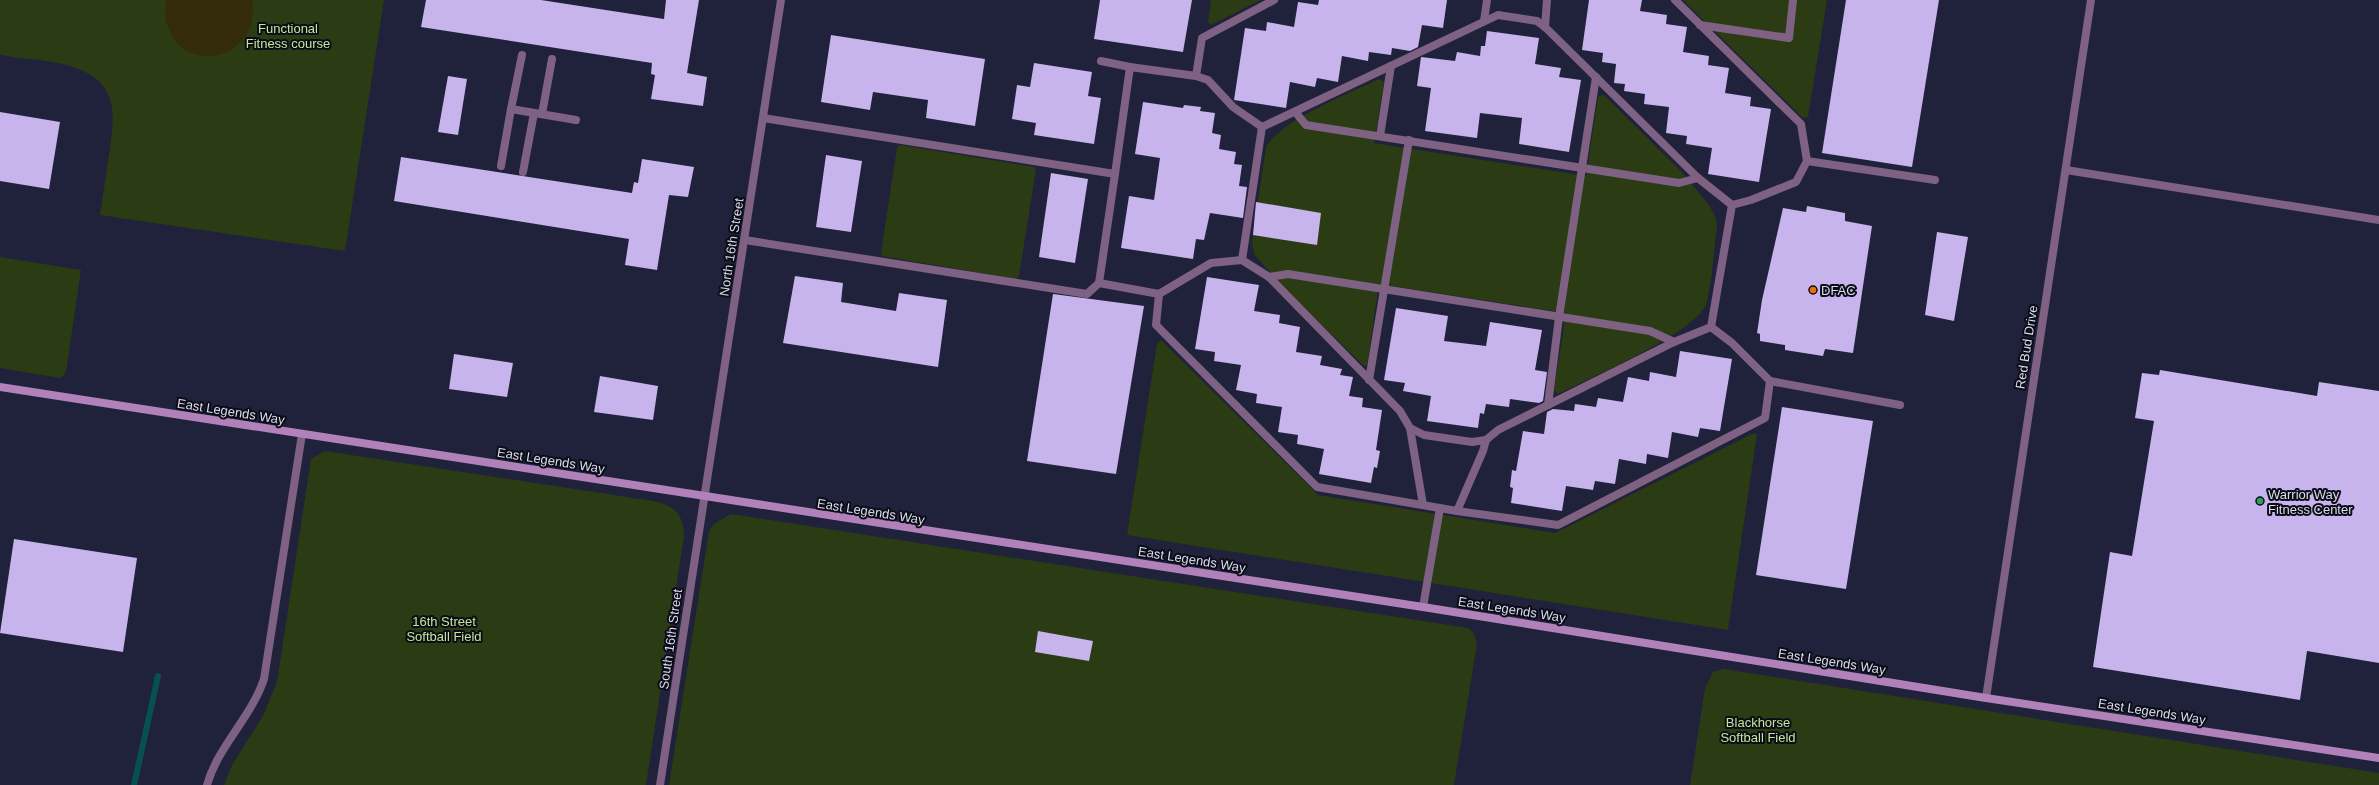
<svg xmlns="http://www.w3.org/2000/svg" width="2379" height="785" viewBox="0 0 2379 785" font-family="Helvetica,sans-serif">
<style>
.green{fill:#2b3b13}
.sand{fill:#332b0a}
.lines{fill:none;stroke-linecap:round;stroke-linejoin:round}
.stream{stroke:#084f55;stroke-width:6}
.building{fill:#c7b4ec}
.lane{stroke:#7e6183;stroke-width:8}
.street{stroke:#7e6183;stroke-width:8}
.secondary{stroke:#b182b9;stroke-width:8}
.food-dot{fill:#e8710a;stroke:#0b0c17;stroke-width:1.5}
.leisure-dot{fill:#2e9e5b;stroke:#0b0c17;stroke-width:1.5}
.labels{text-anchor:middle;stroke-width:4;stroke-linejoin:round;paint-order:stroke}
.park-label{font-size:13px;fill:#c3e797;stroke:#0b0c17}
.street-label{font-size:13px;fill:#d9dcec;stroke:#0b0c17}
.poi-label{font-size:13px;fill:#d9dcec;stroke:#0b0c17;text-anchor:start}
</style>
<rect width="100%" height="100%" fill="#1f223a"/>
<!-- green -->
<g class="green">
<path d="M0,0H384L345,251L100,215C103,195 106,175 109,155C115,112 120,82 70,66C48,59 22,59 0,55Z"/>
<path d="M1211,0H1261L1211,25L1208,22Z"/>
<path d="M1683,0H1827L1808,117L1803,118Z"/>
<path d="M1379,79L1384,82L1374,143L1586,176L1598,96L1604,95L1681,171L1709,205L1716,218L1717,228C1713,252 1713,282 1706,304C1697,332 1586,380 1558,394L1554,390L1566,313L1379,284L1367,365L1364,366L1284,288L1254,254L1252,242L1266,147C1281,120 1350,93 1379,79Z"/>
<path d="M900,145L1034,167L1036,170L1019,276L1016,279L882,256L881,253L897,147Z"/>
<path d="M0,257L81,270L66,372L61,378L0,368Z"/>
<path d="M1161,340L1318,495L1555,533L1752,434H1757L1728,630L1127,535L1157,344Z"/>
<path d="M325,451L621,496C651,502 684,498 684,536L646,785H224L232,765L263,716L277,682L311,459Z"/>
<path d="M731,514L1468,628L1474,634L1477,644L1454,785H669L709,531L714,524Z"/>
<path d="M1724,669L2379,773V785H1690L1705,688L1713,672Z"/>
</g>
<!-- sand -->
<path class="sand" d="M167,0H252C261,59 186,77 168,27C165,19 164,9 167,0Z"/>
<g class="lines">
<!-- stream -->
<path class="stream" d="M134,785L158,676"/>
</g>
<!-- building -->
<g class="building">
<path d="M426,0H541L664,19L666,0H699L687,73L707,77L703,106L651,99L655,75L651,74L652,63L421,27Z"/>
<path d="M1100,0H1192L1183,52L1094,39Z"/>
<path d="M1319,0H1447L1443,28L1422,25L1418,47L1410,51L1392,48L1391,55L1369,52L1368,61L1342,56L1338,82L1317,78L1315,87L1290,82L1286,108L1234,100L1245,28L1266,31L1267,22L1294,27L1298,2L1318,5Z"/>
<path d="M1589,0H1642L1640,11L1667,15L1666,24L1687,27L1683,52L1709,56L1708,65L1729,68L1725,93L1751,97L1750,106L1771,109L1759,182L1708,174L1712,148L1686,144L1687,136L1666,133L1669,107L1644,104L1645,94L1624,91L1625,84L1614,83L1616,64L1602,62L1603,53L1582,50Z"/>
<path d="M1846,0H1939L1912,167L1822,153Z"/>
<path d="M1487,31L1539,38L1535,64L1561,68L1559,77L1581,80L1569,152L1519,144L1522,118L1480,113L1477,138L1425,131L1431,88L1417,86L1421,57L1455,61L1457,52L1480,56L1481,46H1485Z"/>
<path d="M831,35L985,59L975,126L926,118L928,100L873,92L870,110L821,102Z"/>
<path d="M1034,63L1092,72L1088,96L1101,98L1094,144L1034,135L1036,123L1012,119L1017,85L1030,87Z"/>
<path d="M448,76L467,79L458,135L438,132Z"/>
<path d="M1143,102L1183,108L1184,105L1201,107L1200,111L1215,113L1212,133L1221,135L1219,149L1236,152L1234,164L1242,165L1239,186L1247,187L1243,218L1210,213L1204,240L1196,239L1193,259L1121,248L1129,196L1154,200L1160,158L1135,154Z"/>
<path d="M0,112L60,122L49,189L0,181Z"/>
<path d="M826,155L862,161L851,232L816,227Z"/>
<path d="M401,157L632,193L634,182L638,183L642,159L694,167L688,197L669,195L657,270L625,265L629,239L394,201Z"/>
<path d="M1051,173L1088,179L1075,263L1039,257Z"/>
<path d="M1256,202L1321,213L1317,245L1253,235Z"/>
<path d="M1807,206L1845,213V221L1872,226L1853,353L1825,349L1823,356L1785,350V345L1760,341V334L1757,333L1762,300L1783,208L1806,212Z"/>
<path d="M1937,232L1968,237L1954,321L1925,315Z"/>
<path d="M795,276L843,283L841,302L896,311L899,293L947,300L938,367L783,343Z"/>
<path d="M1207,277L1259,285L1254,311L1280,315L1279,323L1300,327L1296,352L1322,356L1320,365L1342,369L1340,375L1353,377L1349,396L1363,398L1362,407L1382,410L1376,450L1380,451L1377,468L1374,467L1371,483L1319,474L1324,449L1297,444L1298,435L1278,432L1282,407L1256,403L1257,394L1236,390L1241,365L1214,361L1215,352L1195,349Z"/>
<path d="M1053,294L1144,306L1116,474L1027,461Z"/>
<path d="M1396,308L1448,316L1444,341L1486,346L1490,322L1542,330L1535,370L1547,372L1543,401L1539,403L1510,399L1509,407L1486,404L1484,414L1480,413L1478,428L1427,421L1431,396L1403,391L1405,383L1384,380Z"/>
<path d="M1680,351L1732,359L1720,431L1700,428L1698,437L1672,432L1668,458L1647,454L1646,464L1619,459L1615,484L1595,481L1593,490L1566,486L1562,511L1511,503L1513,488L1510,487L1512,470L1516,471L1523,431L1544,434L1547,412L1553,409L1574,411L1575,404L1596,407L1598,398L1623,402L1628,377L1649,381L1650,372L1676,377Z"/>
<path d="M454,354L513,363L507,397L449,389Z"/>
<path d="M2160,370L2317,396L2319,382L2379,391V663L2307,651L2300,700L2093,667L2110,552L2132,556L2154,421L2135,418L2142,373L2159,375Z"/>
<path d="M600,376L658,386L653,420L594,412Z"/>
<path d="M1782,407L1873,421L1846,589L1756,575Z"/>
<path d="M14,539L137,558L123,652L0,633Z"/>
<path d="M1038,631L1093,641L1089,661L1035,652Z"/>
</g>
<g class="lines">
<!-- lane -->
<g class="lane">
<path d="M2066,170L2379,220"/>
<path d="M207,785C218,746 251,718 264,679L302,434"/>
</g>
<!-- street -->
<g class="street">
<path d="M1675,0L1801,124L1807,161L1796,182L1751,200L1732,205"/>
<path d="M1498,15L1537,21L1545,27L1698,178L1732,205L1711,327L1674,342L1498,430L1486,440L1472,442L1424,435L1410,428L1400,411L1269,277L1242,260L1262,127Z"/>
<path d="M1484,21L1487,0"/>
<path d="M1700,25L1789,38L1793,0"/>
<path d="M1545,27L1547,0"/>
<path d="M522,55L511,109L576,120"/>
<path d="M1101,61L1130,67"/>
<path d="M1296,113L1306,125L1679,183L1698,178"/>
<path d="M542,114L552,59"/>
<path d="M763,118L1115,174L1099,283L1159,294"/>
<path d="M1262,127L1233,107L1208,80L1196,76L1202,38L1274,0"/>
<path d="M1380,136L1391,66"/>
<path d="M1807,161L1935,180"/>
<path d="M501,166L511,109"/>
<path d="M523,172L534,113"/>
<path d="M1115,174L1130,67L1196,76"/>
<path d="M745,240L1087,294L1099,283"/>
<path d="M1242,260L1211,263L1159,294L1156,325L1317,487L1457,511L1558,525L1765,418L1770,381L1732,343L1711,327"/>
<path d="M1269,277L1288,274L1650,331L1674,342"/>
<path d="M1369,380L1409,140"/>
<path d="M1770,381L1900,405"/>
<path d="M1548,405L1559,317L1596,77"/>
<path d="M1410,428L1423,505"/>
<path d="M1457,511L1483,451L1486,440"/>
<path d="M1423,607L1440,508"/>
<path d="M1986,698L2091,0"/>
<path d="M660,785L781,0"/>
</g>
<!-- secondary -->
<path class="secondary" d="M0,387L1423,607L1986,698L2379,758"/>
</g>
<!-- markers -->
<circle class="food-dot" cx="1813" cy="290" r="4"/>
<circle class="leisure-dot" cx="2260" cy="501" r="4"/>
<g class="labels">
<!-- park labels -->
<g class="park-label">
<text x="288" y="33">Functional<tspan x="288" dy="15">Fitness course</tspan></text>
<text x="444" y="626">16th Street<tspan x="444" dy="15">Softball Field</tspan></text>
<text x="1758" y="727">Blackhorse<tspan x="1758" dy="15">Softball Field</tspan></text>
</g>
<!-- street labels -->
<g class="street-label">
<text transform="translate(731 247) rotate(-81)" y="5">North 16th Street</text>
<text transform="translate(2026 347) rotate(-81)" y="5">Red Bud Drive</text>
<text transform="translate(231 411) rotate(9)" y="5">East Legends Way</text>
<text transform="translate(551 460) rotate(9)" y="5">East Legends Way</text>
<text transform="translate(871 511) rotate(9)" y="5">East Legends Way</text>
<text transform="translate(1192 559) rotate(9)" y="5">East Legends Way</text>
<text transform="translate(1512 609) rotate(9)" y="5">East Legends Way</text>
<text transform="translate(670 639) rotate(-82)" y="5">South 16th Street</text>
<text transform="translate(1832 661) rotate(9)" y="5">East Legends Way</text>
<text transform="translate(2152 711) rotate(9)" y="5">East Legends Way</text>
</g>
<!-- poi labels -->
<g class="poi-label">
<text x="1821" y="295">DFAC</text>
<text x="2268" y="499">Warrior Way<tspan x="2268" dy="15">Fitness Center</tspan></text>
</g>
</g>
</svg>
